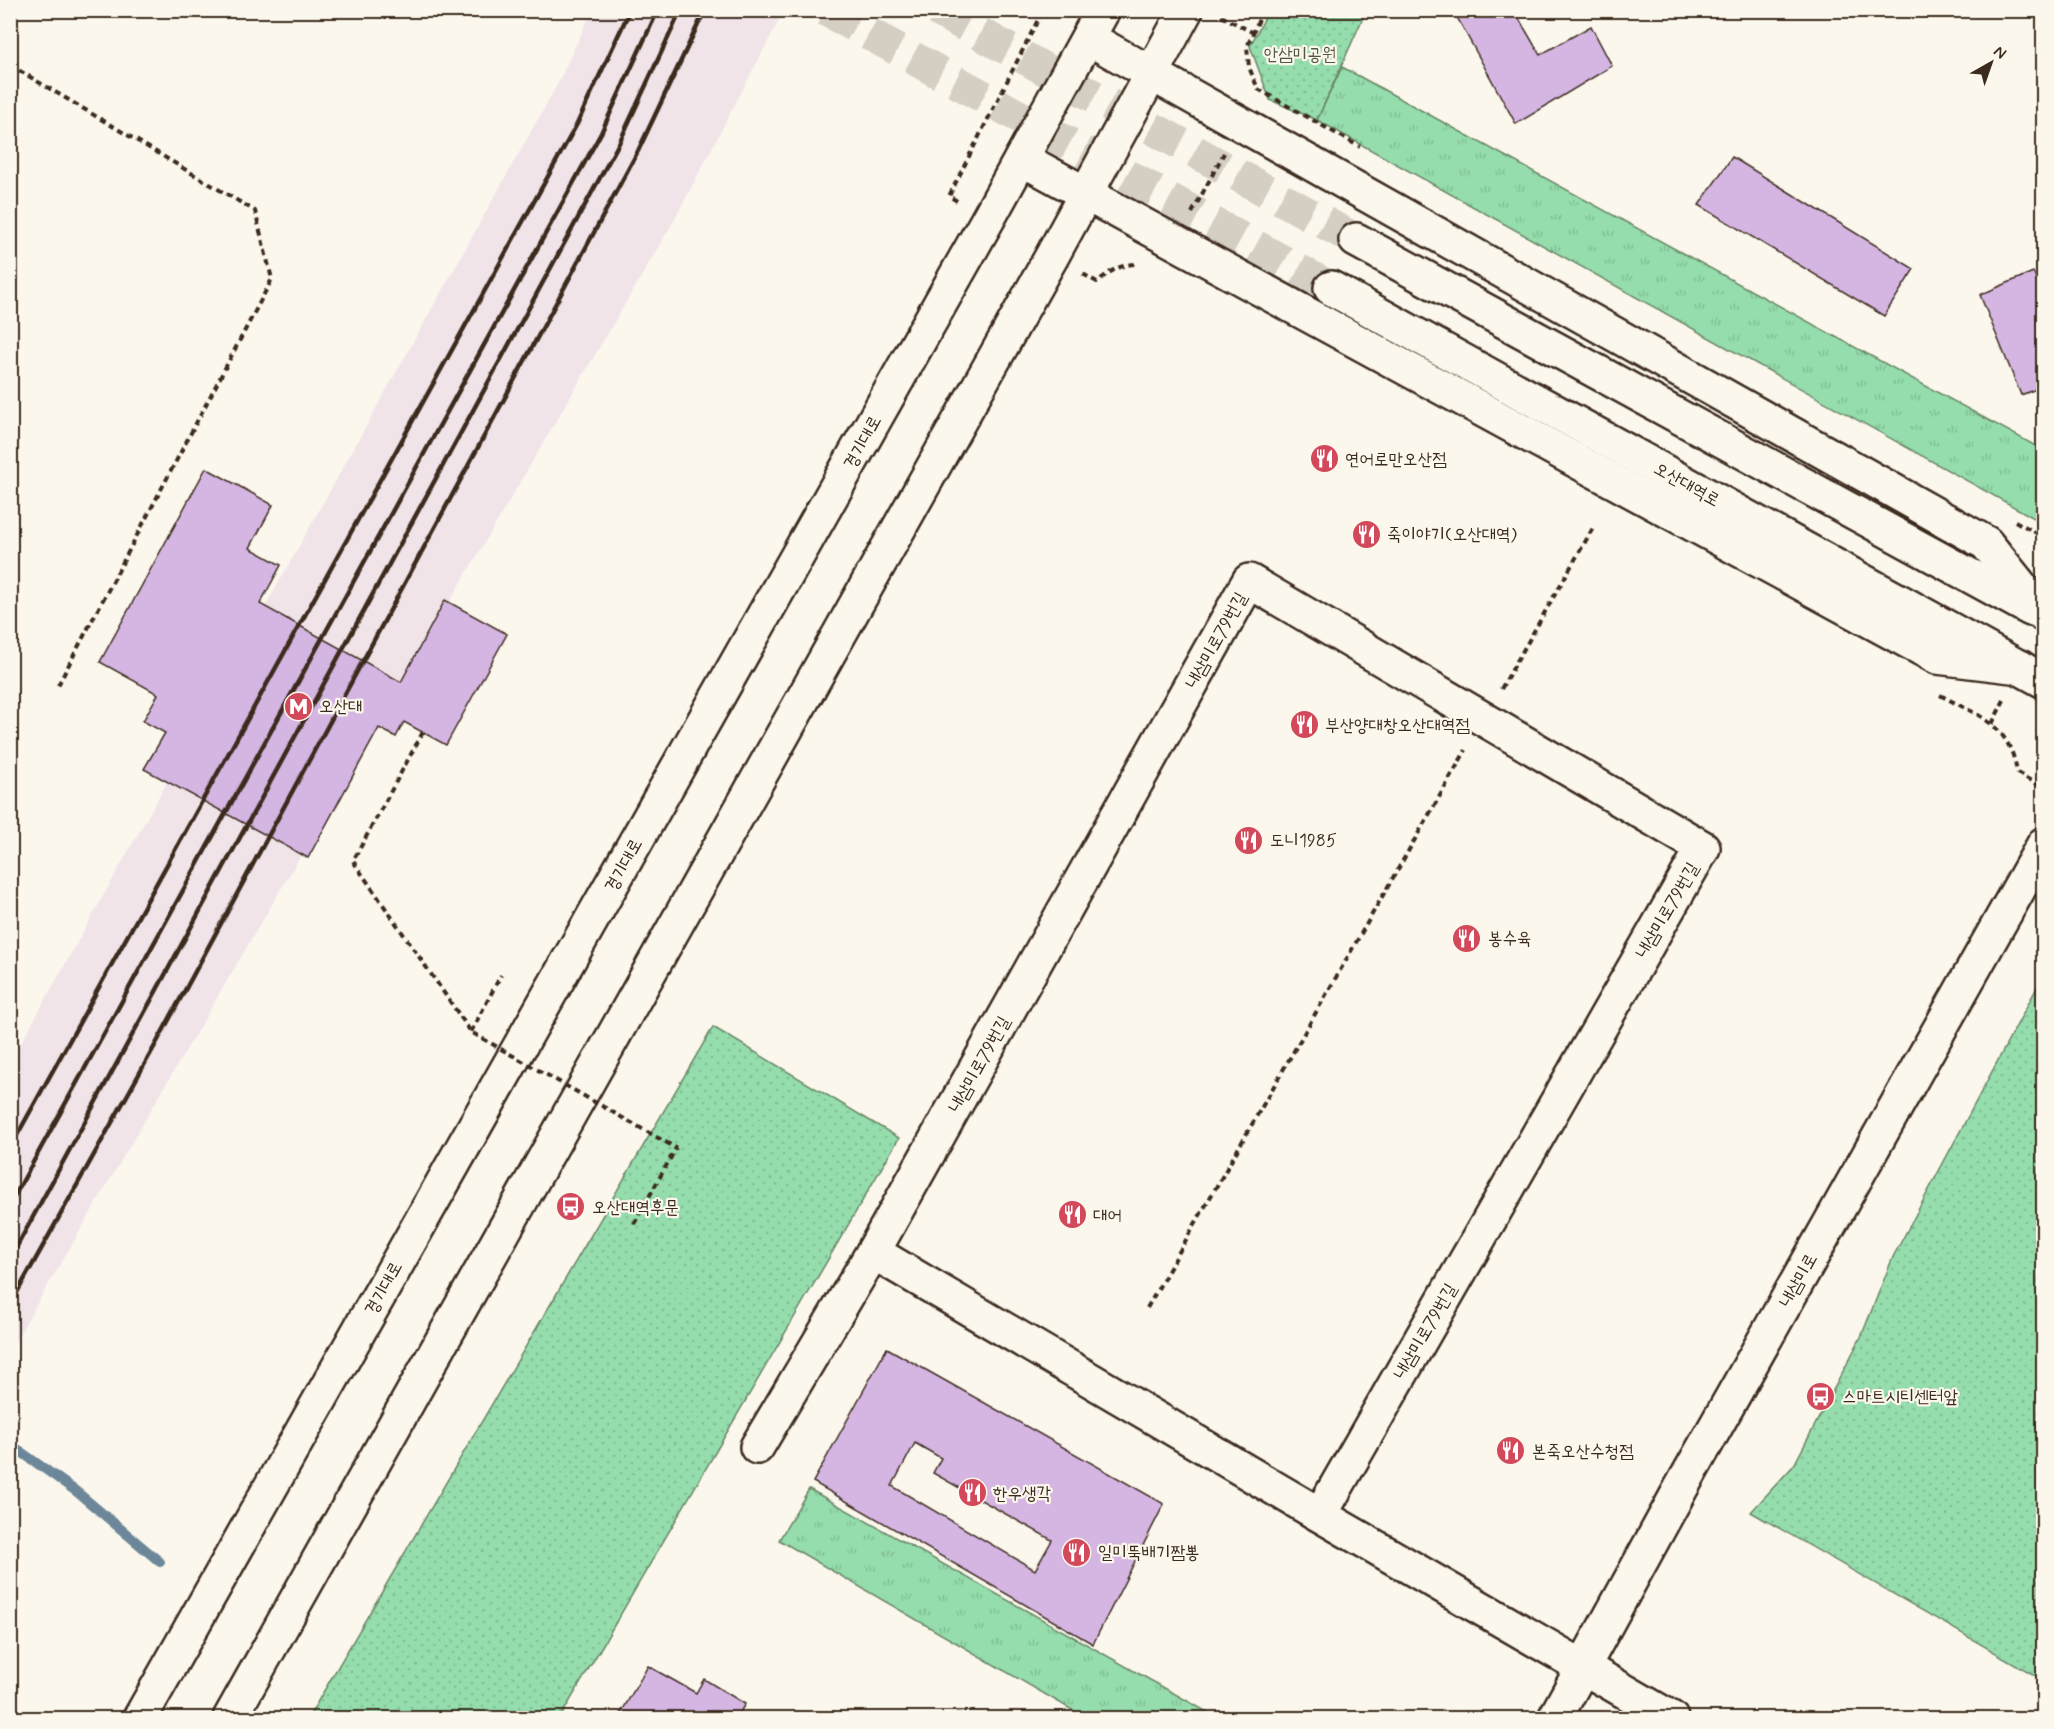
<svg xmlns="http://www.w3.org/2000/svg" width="2054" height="1729" viewBox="0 0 2054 1729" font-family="Mynerve,'Poor Story',sans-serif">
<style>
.built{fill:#f0e4e9}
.grass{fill:url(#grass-tufts);stroke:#688465;stroke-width:1.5}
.park{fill:url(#park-dots);stroke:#688465;stroke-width:1.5}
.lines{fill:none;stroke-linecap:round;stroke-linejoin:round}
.stream{stroke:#6d879a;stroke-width:10}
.building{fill:#d5b6e3;stroke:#3b2a1e;stroke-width:1.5;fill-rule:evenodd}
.secondary-tunnel{stroke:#d5cec3;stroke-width:33;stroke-dasharray:33 16;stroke-linecap:butt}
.street-casing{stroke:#3b2a1e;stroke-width:38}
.secondary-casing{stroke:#3b2a1e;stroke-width:38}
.primary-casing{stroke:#3b2a1e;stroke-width:38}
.path{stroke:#3b2a1e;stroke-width:4;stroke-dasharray:6 4.5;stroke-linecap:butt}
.street{stroke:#fbf7ec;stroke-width:33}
.secondary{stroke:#fbf7ec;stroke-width:33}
.primary{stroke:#fbf7ec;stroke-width:33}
.rail{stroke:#3b2a1e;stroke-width:4.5}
.path-bridge{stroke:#3b2a1e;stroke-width:4;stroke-dasharray:6 4.5;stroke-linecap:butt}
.labels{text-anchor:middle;stroke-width:4.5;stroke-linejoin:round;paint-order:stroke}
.park-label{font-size:18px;fill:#525742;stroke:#fbf7ec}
.street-label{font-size:18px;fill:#3b2a1e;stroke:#fbf7ec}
.poi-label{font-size:18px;fill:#3b2a1e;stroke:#fbf7ec;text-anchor:start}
</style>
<defs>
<pattern id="grass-tufts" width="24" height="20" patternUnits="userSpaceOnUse" patternTransform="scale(1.5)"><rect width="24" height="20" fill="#95ddac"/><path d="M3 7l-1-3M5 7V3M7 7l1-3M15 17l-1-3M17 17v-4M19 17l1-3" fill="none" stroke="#81be94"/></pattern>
<pattern id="park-dots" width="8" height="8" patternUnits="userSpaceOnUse" patternTransform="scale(1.5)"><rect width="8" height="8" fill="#95ddac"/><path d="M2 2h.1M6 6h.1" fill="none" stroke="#81be94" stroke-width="1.8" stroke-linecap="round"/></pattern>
</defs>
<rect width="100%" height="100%" fill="#fbf7ec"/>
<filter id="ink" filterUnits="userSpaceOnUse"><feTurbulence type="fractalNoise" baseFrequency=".0167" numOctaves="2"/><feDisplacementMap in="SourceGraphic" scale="12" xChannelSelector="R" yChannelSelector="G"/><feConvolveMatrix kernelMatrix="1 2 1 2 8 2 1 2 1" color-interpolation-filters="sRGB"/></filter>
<g filter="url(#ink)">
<!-- built -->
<path class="built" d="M592,11H784L672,224L11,1348V1061L557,85Z"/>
<!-- grass -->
<g class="grass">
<path d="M1342,67L2043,450V523L1317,120Z"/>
<path d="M809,1489L1218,1718H1086L779,1540Z"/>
</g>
<!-- park -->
<g class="park">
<path d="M1269,10L1366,11L1317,120L1270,100L1250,46Z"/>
<path d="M2043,976V1680L1751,1512L1794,1465L1861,1337L1893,1257Z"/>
<path d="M713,1027L899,1138L560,1718H308Z"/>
</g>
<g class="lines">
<!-- stream -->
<path class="stream" d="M10,1444L77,1492L160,1562"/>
</g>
<!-- building -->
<g class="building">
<path d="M1453,10H1514L1540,55L1591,26L1612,66L1516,124Z"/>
<path d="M1732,157L1914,269L1884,316L1699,205Z"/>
<path d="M2033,272L2044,292V386L2021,395L1980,295Z"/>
<path d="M206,468L273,505L250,548L281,565L260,604L401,682L445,600L507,634L446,745L404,722L396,737L379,728L308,858L144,769L165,733L143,721L158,694L100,662Z"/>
<path d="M887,1348L1164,1504L1093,1644L813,1482ZM915,1443L941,1458L933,1473L1052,1540L1035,1570L892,1486Z"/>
<path d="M648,1666L696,1693L704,1679L745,1704L737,1717L740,1718H631L621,1713Z"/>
</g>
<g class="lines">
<!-- secondary-tunnel -->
<g class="secondary-tunnel">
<path d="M826,10L1331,288"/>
<path d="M937,10L1356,240"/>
</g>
<defs>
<g id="street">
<path d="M757,1447L873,1252"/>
<path d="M1320,1515L873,1252L1249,581L1703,848L1320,1515L1671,1718"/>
</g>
<g id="secondary">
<path d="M1088,38L1986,543L2044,615"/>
<path d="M1022,159L1937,657L2020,667"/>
<path d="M1356,240L2031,609"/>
<path d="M1331,288L2044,681"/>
<path d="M1555,1718L1681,1488L2044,844"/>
</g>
<g id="primary">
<path d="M140,1718L988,219L1103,10"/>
<path d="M230,1718L1052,256L1186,10"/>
</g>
</defs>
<!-- street casing -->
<use href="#street" class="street-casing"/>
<!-- secondary casing -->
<use href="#secondary" class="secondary-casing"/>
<!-- primary casing -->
<use href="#primary" class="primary-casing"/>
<!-- path -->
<g class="path">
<path d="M1263,10L1247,47L1249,67L1258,89L1360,147"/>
<path d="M1221,16L1252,32"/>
<path d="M10,65L255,211L272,279L56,689"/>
<path d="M957,201L949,196L1043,10"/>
<path d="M1192,213L1224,153"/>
<path d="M1083,274L1097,282C1109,272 1120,264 1137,264"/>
<path d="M2015,521L2044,537"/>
<path d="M1501,689L1593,528"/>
<path d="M1940,695C1979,716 2010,724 2017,773L2044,788"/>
<path d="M1992,724L2004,700"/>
<path d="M471,1032L501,975"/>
<path d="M634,1224L676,1148"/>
<path d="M1147,1308L1466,750"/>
</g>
<!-- street -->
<use href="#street" class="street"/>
<!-- secondary -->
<use href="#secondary" class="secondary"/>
<!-- primary -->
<use href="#primary" class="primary"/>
<!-- rail -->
<g class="rail">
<path d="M10,1148L577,124L630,10"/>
<path d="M10,1204L601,133L658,10"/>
<path d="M10,1259L620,141L681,10"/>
<path d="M10,1305L157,1042L638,151L705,10"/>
</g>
<!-- path-bridge -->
<path class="path-bridge" d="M423,732L353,861L471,1032L676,1148"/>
</g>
</g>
<!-- icons -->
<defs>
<symbol id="restaurant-disc" viewBox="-11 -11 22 22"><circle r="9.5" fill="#d1495b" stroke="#fbf7ec"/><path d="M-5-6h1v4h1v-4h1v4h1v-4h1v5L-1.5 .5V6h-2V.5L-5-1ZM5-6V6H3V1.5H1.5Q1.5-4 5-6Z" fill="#fff"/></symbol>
<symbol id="metro-disc" viewBox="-11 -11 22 22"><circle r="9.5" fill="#d1495b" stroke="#fbf7ec"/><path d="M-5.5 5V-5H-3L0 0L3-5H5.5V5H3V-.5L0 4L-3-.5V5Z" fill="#fff"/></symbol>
<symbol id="bus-disc" viewBox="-11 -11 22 22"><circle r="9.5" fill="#d1495b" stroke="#fbf7ec"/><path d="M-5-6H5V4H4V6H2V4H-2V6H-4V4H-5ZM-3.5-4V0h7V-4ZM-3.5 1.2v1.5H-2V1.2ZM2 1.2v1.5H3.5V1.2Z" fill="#fff"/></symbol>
</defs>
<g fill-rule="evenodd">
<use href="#restaurant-disc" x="1308" y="442" width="33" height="33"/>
<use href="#restaurant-disc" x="1350" y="518" width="33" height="33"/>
<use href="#metro-disc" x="282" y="690" width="33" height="33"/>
<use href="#restaurant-disc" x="1288" y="708" width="33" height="33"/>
<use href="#restaurant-disc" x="1232" y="824" width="33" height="33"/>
<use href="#restaurant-disc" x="1450" y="922" width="33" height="33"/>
<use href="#bus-disc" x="554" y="1190" width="33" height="33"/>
<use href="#restaurant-disc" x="1056" y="1198" width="33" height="33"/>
<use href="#bus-disc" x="1804" y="1380" width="33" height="33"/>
<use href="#restaurant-disc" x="1494" y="1434" width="33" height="33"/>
<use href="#restaurant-disc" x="956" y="1476" width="33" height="33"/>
<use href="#restaurant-disc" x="1060" y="1536" width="33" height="33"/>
</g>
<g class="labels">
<!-- park labels -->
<g class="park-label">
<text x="1300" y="60">안삼미공원</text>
</g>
<!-- street labels -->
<g class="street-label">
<text transform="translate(862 442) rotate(-61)" y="6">경기대로</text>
<text transform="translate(1687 484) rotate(29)" y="6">오산대역로</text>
<text transform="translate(1216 640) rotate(-61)" y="6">내삼미로79번길</text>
<text transform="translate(623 865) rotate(-61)" y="6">경기대로</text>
<text transform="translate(1667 910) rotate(-60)" y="6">내삼미로79번길</text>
<text transform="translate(979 1064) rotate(-61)" y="6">내삼미로79번길</text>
<text transform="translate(1798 1280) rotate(-61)" y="6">내삼미로</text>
<text transform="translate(383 1288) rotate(-61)" y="6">경기대로</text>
<text transform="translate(1425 1331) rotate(-60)" y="6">내삼미로79번길</text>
</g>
<!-- poi labels -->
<g class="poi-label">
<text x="1345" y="465">연어로만오산점</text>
<text x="1387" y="540">죽이야기(오산대역)</text>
<text x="319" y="712">오산대</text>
<text x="1325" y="731">부산양대창오산대역점</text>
<text x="1270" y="846">도니1985</text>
<text x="1488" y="944">봉수육</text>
<text x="592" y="1213">오산대역후문</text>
<text x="1093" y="1221">대어</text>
<text x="1842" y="1402">스마트시티센터앞</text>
<text x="1532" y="1457">본죽오산수청점</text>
<text x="993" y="1499">한우생각</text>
<text x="1098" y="1558">일미뚝배기짬뽕</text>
</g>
</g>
<!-- margin -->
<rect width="2054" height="1729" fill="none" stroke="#fbf7ec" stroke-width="36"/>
<rect x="18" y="18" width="2018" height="1693" fill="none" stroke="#3b2a1e" stroke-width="2" filter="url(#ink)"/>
<!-- north arrow -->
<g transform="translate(1991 63) rotate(40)" stroke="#fbf7ec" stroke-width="4.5" paint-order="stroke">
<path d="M0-4.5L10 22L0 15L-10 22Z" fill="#3b2a1e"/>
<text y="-9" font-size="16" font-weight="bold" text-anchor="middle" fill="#3b2a1e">N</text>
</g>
</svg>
